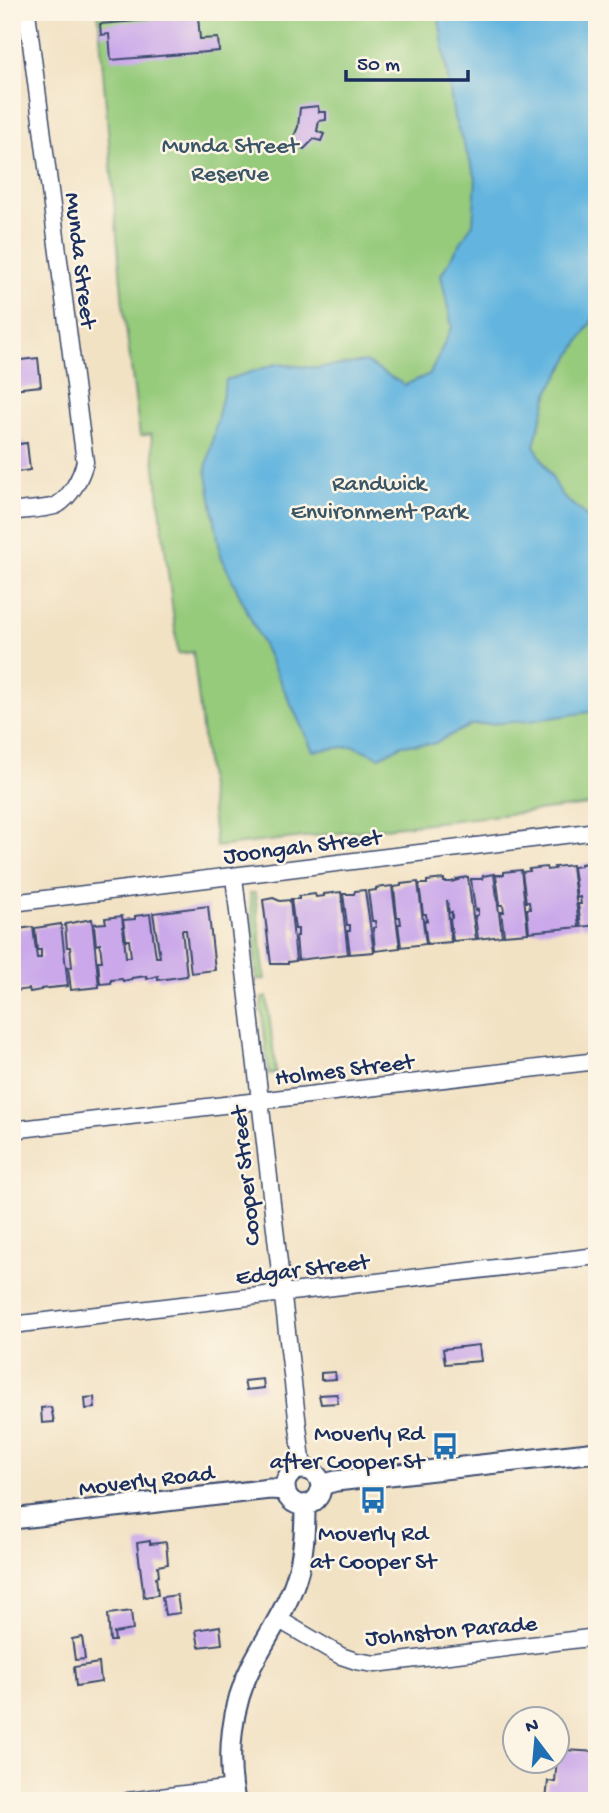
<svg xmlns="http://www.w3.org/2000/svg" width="609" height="1813" viewBox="0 0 609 1813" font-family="'Gochi Hand',sans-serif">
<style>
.green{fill:#96cb7c;stroke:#587d6d;stroke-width:2}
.water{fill:#64b5df;stroke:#40729e;stroke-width:2}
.building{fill:#caa8ea}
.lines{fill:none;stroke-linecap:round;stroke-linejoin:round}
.minor-casing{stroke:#3b4a6d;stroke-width:19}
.tertiary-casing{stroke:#3b4a6d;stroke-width:23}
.minor{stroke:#fff;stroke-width:16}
.tertiary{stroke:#fff;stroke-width:19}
.labels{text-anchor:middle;stroke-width:5;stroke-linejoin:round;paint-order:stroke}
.park-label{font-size:24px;fill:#3a5666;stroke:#fcf5e5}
.street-label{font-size:24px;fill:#1b2f5e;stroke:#fcf5e5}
.poi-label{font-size:24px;fill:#1b2f5e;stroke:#fcf5e5;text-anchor:end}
</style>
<rect width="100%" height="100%" fill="#fcf5e5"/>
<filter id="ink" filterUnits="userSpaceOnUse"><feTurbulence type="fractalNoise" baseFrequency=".0143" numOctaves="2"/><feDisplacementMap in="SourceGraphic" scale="14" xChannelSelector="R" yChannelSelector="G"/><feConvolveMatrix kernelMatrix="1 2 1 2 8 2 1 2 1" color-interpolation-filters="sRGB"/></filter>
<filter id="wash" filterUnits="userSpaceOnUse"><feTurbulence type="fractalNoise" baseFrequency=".00686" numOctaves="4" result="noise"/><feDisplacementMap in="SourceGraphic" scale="28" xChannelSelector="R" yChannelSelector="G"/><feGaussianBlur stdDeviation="1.57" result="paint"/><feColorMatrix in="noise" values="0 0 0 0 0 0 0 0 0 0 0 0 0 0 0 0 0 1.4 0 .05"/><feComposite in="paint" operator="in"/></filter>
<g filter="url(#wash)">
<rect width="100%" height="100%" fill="#f2e2c4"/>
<!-- green -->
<g class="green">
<path d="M98,12H597V804L216,847L193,652L178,654L151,434L140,436L123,305Z"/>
<path d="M250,893H255L265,979L257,980Z"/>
<path d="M267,997L276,1073L269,1074L261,1007L262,998Z"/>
</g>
<!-- water -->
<path class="water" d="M438,12H597V313L549,391L534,445L563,497L581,511L597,527V711L529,721L471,725L433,744L402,745L380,757L353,746L313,751L221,556L206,469L226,380L276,364L318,368L365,362L405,385L430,374L452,327L441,275L473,223L476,178L454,118Z"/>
<g id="blocks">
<!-- building -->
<g class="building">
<path d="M198,16L200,39L218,38L219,51L111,60L109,34L101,35L100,24Z"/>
<path d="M318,106L319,112H326V120L319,121L317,131L324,134L321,141L314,139L304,149L291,143L298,127L300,108Z"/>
<path d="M38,358L41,386L12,389V361Z"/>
<path d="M27,443L30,470L12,473V445Z"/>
<path d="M597,862V925L581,927L578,904H581L580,897L577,898L573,867L581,866V864Z"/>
<path d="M572,865L579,927L529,932L527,909H530L529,902H526L522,872L530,871L529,869L546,867L547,870L555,869L554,867Z"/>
<path d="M521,870L528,933L504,935L501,912H504L503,905H500L496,875H504V872Z"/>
<path d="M494,874L502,936L478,939L475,916L478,915V909L475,910L471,879H482L483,876Z"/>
<path d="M468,877L476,939L453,941L450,919L452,918V912L449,913L447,900L451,942L427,944L424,921H427L426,914H423L419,884H427V881L444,879V882H451L458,880L457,879Z"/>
<path d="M418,882L426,944L401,947L398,924H401L400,917H397L394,887L401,886V884Z"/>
<path d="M392,886L400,948L375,951L373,928L376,927L375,921H372L368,891L376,890V888Z"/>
<path d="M365,890L374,952L350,954L347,931H350V925H347L343,894H354L355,891Z"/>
<path d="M341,892L348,954L298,960L296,936H298V929H295L291,899H299V896L315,894L316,897L324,896V894Z"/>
<path d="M273,898L280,901L290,900L296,961L288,962V964H271L263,900Z"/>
<path d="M208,906L215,970L191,973L186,930H182L187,976L158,980V976L147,979V976L132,978V979L123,981L122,979L111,980V983L100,984L98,961H102L100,944L96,945L94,924L106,923L105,918L122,916L126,957H131L129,940H126L123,920L135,919V916L150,914L156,957H160L153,913Z"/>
<path d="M92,919L99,987L71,990L68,967H72L70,947H67L65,924Z"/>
<path d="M61,924L68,986L41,989V990L30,992L29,989L15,991V993H12V970H14L12,933L18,932V929L33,927L37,958H41V950H37L35,928Z"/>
<path d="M479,1345L481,1361L445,1364L443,1349Z"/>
<path d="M335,1372L336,1379L321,1380V1373Z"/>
<path d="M263,1379L264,1388L246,1390L244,1381Z"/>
<path d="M337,1394L338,1403L321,1404L319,1395Z"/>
<path d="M94,1397L95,1408L86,1409L85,1398Z"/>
<path d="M51,1407L54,1422L42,1423L41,1408Z"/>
<path d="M150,1541V1544L166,1542L168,1564L158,1566L159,1576L156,1577L158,1595L144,1597L137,1543Z"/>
<path d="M177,1595L180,1613L165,1615L162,1597Z"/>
<path d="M131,1611L133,1630L114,1633L115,1641H110L108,1614Z"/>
<path d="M220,1626L222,1644L199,1647L196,1630Z"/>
<path d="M82,1637L85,1659L75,1660L72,1639Z"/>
<path d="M99,1663L101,1682L76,1686L74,1667Z"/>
<path d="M565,1750L597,1752V1801H546L548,1781L555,1782L557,1757H564Z"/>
</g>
</g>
</g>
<g filter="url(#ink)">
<use href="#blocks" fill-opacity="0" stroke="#3b4a6d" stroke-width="2"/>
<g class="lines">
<defs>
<g id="minor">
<path d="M12,512C22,510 50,509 57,505C71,497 81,477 85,462L27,12"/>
<path d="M234,877L303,1469"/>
<path d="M12,903L597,831"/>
<path d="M12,1130L597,1061"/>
<path d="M12,1325L597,1256"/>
<path d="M278,1619L341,1656L356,1661L375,1664L597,1637"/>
<path d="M128,1801L233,1788"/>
</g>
<g id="tertiary">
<circle cx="303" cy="1487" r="18"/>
<path d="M321,1485L336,1481L597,1452"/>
<path d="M12,1519L270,1489L285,1490"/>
<path d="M235,1801C226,1756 231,1706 252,1665C267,1636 286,1610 296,1579C304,1555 305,1530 305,1505"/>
</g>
</defs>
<!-- minor casing -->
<use href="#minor" class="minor-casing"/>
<!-- tertiary casing -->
<use href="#tertiary" class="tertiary-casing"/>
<!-- minor -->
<use href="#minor" class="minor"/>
<!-- tertiary -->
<use href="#tertiary" class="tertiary"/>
</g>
</g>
<!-- icons -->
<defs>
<symbol id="bus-bare" viewBox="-9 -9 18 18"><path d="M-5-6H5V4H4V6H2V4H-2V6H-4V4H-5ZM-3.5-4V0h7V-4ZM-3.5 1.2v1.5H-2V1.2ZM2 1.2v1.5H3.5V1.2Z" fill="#1f6fb2" stroke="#fcf5e5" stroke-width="2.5" paint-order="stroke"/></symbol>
</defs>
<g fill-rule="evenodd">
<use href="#bus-bare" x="426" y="1427" width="38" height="38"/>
<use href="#bus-bare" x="354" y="1481" width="38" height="38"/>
</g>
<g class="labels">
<!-- park labels -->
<g class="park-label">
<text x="230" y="152">Munda Street<tspan x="230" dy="28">Reserve</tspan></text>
<text x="379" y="490">Randwick<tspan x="379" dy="28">Environment Park</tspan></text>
</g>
<!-- street labels -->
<g class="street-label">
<text transform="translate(82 260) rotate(83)" y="8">Munda Street</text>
<text transform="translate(302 845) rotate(-7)" y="8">Joongah Street</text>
<text transform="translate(344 1068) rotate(-7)" y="8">Holmes Street</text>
<text transform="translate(244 1176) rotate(-96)" y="8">Cooper Street</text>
<text transform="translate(302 1268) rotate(-7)" y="8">Edgar Street</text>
<text transform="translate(146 1479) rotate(-7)" y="8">Moverly Road</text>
<text transform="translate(451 1629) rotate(-5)" y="8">Johnston Parade</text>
</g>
<!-- poi labels -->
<g class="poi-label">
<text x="424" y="1440">Moverly Rd<tspan x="424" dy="28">after Cooper St</tspan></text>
<text x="373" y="1540" text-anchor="middle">Moverly Rd<tspan x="373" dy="28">at Cooper St</tspan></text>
</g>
</g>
<!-- margin -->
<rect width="609" height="1813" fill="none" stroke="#fcf5e5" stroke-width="42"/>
<!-- north arrow -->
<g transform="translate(536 1740) rotate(344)"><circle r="33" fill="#fcf5e5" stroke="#a2a6af" stroke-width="2"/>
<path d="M0-5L12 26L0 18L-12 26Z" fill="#1f6fb2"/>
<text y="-10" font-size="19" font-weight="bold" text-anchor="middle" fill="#1b2f5e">N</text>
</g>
<!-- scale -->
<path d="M346 70v10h122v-10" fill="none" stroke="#1b2f5e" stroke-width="3.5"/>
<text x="357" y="70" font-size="21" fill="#1b2f5e" stroke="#fcf5e5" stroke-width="5" paint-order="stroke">50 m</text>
</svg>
